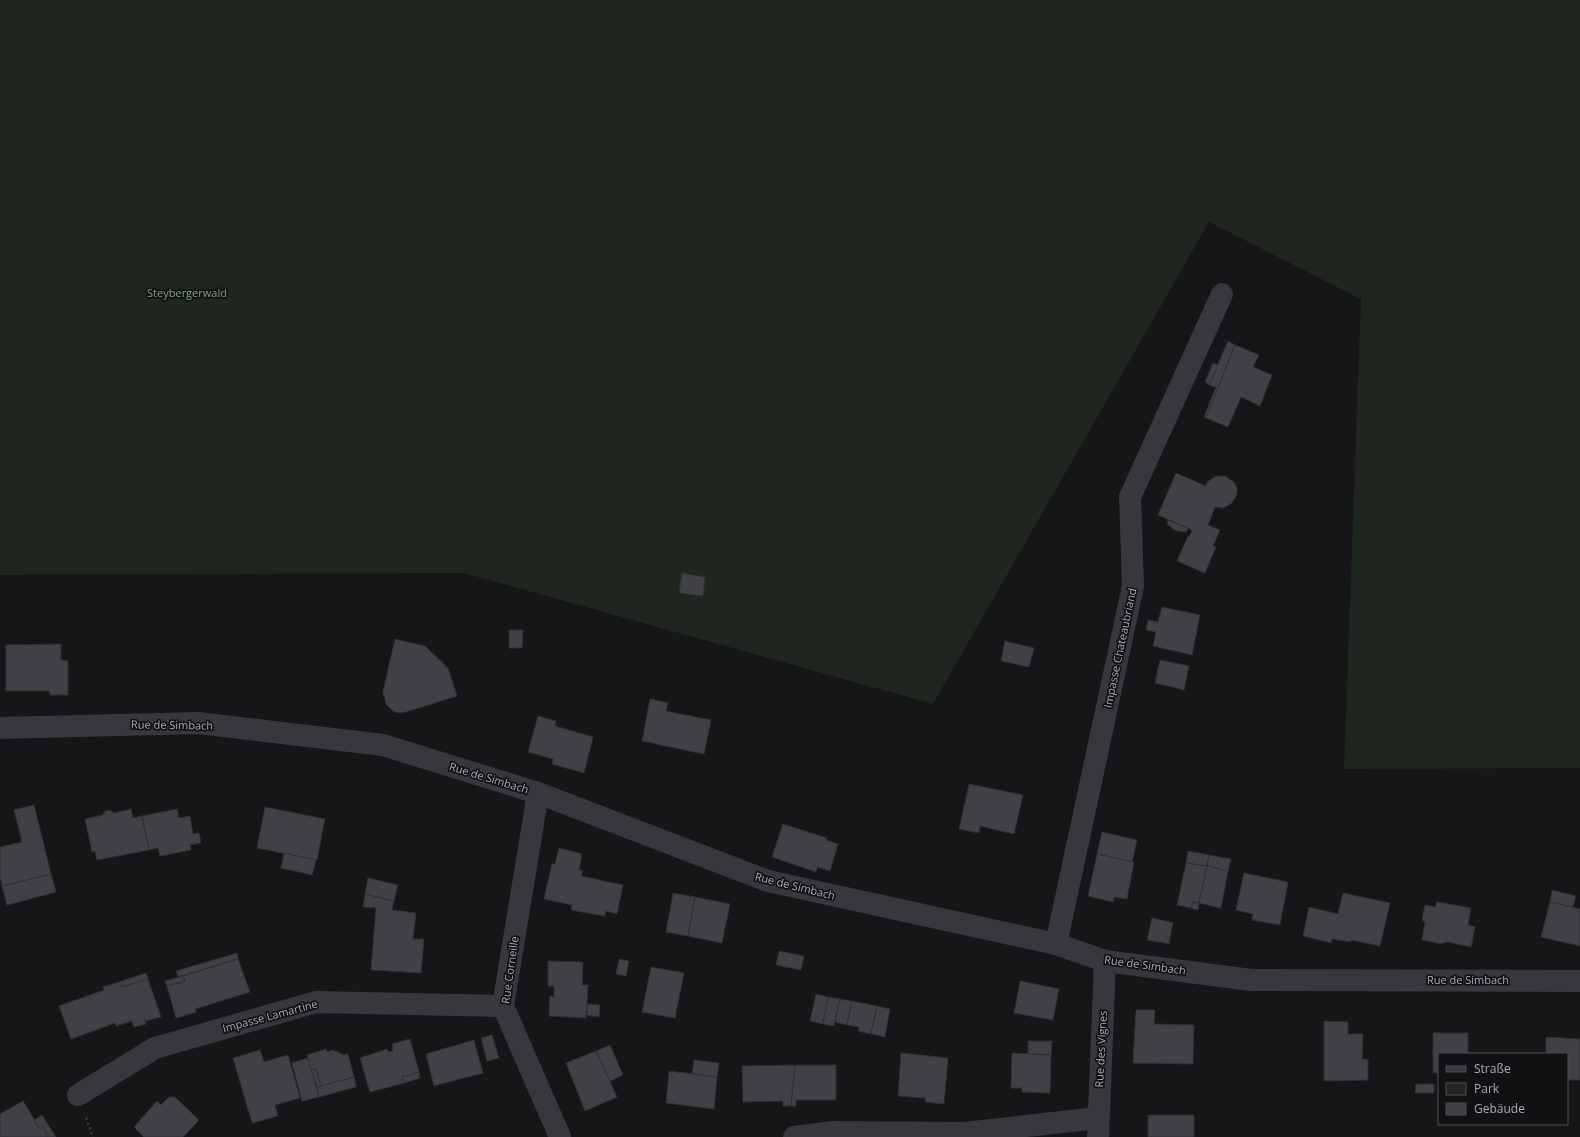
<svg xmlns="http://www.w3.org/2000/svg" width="1580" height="1137" viewBox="0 0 1580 1137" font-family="'Open Sans',sans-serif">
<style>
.green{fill:#1e261f}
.building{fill:#404145;stroke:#303034}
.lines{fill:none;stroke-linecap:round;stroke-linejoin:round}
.path{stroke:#3d3f44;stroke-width:2.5;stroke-dasharray:2 3;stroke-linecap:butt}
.minor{stroke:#37383d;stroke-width:22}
.labels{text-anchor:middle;stroke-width:3.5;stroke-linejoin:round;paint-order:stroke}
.park-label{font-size:11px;fill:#7fa381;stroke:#111113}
.street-label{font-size:11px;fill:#a8adb8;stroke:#111113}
</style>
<rect width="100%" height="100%" fill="#161618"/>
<!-- green -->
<path class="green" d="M0,0H1580V768L1344,769L1361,299L1209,222L933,704L464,573L0,575Z"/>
<!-- building -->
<g class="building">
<path d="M1228,341L1235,345L1206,418L1204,417L1216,387L1209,385Z"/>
<path d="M1235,345L1259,355L1253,367L1272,375L1260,406L1241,397L1228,427L1206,418Z"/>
<path d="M1213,363L1218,365L1209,385L1205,382Z"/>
<path d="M1176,473L1206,486L1207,482L1213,478L1217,476H1225L1234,482L1237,488V494L1232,503L1223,508L1215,507L1208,525L1220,530L1213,546L1216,547L1205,573L1177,561L1188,536L1189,537L1192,530L1158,515Z"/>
<path d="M1168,520L1188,528L1186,532L1177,531L1173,529L1167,524Z"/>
<path d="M682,573L705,577L703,596L679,593Z"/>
<path d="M1162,607L1200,615L1192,655L1153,646L1156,632L1146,630L1148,620L1158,622Z"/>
<path d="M509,630H523L522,648H509Z"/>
<path d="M395,639L425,646L448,668L457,696L406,712L399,713L393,711L386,704L383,692Z"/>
<path d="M1005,641L1034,648L1029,667L1001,661Z"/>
<path d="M61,644V660L68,661V695H50L49,691H6V645Z"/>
<path d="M1160,660L1189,666L1184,690L1155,683Z"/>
<path d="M650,699L668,703L666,711L711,720L704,754L642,741Z"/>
<path d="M538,716L556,721L555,726L593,737L584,773L552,764L553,759L528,752Z"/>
<path d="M969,784L1023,795L1014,834L980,826L979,833L959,829Z"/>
<path d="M34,805L51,874L2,886L0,876V847L22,842L14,810Z"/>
<path d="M265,807L325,819L317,860L257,848Z"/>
<path d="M131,809L133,818L142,816L149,850L97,860L95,851L92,852L85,819L103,815L105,811L110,810L114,813Z"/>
<path d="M177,809L179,818L190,816L193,834L199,833L201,843L190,845L191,850L160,856L158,848L149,850L142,816Z"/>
<path d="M783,824L827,838L826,840L838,844L830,871L817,867L818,866L816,872L772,857Z"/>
<path d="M1102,832L1137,840L1132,862L1097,854Z"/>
<path d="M559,848L582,854L579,870L583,871L581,876L623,885L617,914L606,911L605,916L571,910L572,905L544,899L552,864H555Z"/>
<path d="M1188,851L1209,855L1207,866L1186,863Z"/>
<path d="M284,853L316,860L312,875L281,868Z"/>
<path d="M1097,854L1134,862L1127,899L1114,897L1113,902L1088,896Z"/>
<path d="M1209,855L1231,859L1228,871L1207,866Z"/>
<path d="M1186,863L1207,866L1199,903L1193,902L1191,908L1177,905Z"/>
<path d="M1207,866L1228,871L1221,908L1199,903Z"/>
<path d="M1244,873L1288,882L1280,925L1252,920L1253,914L1236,910Z"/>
<path d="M51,874L56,892L7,905L2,886Z"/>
<path d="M368,878L398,885L394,901L365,894Z"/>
<path d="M1552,890L1576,896L1573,907L1550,902Z"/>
<path d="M673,893L695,897L688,936L666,932Z"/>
<path d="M1343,893L1390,903L1380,946L1351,940V942L1332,939L1331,943L1303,936L1309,907L1338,914Z"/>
<path d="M365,894L394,901L392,910L416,913L413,939H424L421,973L371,970L376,908L363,907Z"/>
<path d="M695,897L730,904L722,943L688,936Z"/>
<path d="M1193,902L1199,903L1198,910L1191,908Z"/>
<path d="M1437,902L1471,908L1468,925L1475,927L1471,947L1447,942L1441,944L1422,940L1425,923L1422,919L1425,905L1435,907Z"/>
<path d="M1550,902L1580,909V946L1541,937Z"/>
<path d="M1152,918L1173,923L1169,944L1147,940Z"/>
<path d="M779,951L804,956L801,970L776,965Z"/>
<path d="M237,953L238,959L178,977L176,971Z"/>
<path d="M238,959L250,992L195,1009L196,1012L176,1018L167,986L185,981L183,976Z"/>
<path d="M619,959L629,961L626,976L616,974Z"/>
<path d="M548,961L583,962L582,985H588L586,1018L549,1016L550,996L554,997V986H548Z"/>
<path d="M651,967L684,973L675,1018L642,1012Z"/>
<path d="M146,973L148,979L121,987L119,982Z"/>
<path d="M183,976L185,981L167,986L165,981Z"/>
<path d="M148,979L161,1017L145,1021L144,1017L146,1024L134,1027L132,1021L116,1026L115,1023L71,1039L59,1006L104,990L103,987L119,982L121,987Z"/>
<path d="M1020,981L1059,989L1053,1020L1014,1013Z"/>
<path d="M816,994L828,997L823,1024L810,1021Z"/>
<path d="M828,997L840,999L834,1026L823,1024Z"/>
<path d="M840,999L852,1001L847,1025L835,1022Z"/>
<path d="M852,1001L877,1006L871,1034L858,1031L859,1027L847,1025Z"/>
<path d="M587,1004L600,1005L599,1017L587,1015Z"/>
<path d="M877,1006L890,1009L885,1037L871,1034Z"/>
<path d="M1136,1010H1155L1154,1024L1194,1025L1193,1064L1133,1063Z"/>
<path d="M1324,1021L1348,1022V1034H1363L1362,1059H1368V1080L1324,1081Z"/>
<path d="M1433,1033H1468V1054H1439V1073H1433Z"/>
<path d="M492,1035L499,1058L487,1061L481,1038Z"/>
<path d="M1546,1037L1580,1039V1080H1567V1054H1546Z"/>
<path d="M410,1039L419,1072L402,1077L404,1083L370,1092L360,1058L387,1049L388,1052L393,1051L392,1044Z"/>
<path d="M474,1040L483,1073L434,1086L426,1054Z"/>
<path d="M1028,1041H1052L1051,1055L1028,1054Z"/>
<path d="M610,1045L623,1075L610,1081L596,1051Z"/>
<path d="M326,1049L327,1052L333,1050L344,1055L348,1054L354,1077L321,1086L316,1069L311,1070L307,1055Z"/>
<path d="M260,1050L264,1062L288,1055L300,1098L275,1105L278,1116L252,1123L233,1058Z"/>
<path d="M596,1051L617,1097L585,1111L566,1063Z"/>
<path d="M901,1053L948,1058L944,1104L926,1102L925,1098L898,1096Z"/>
<path d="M1012,1053L1051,1055L1050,1093L1022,1092V1088H1011Z"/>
<path d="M308,1058L319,1097L302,1101L292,1063Z"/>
<path d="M694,1060L719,1063L717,1077L692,1074Z"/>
<path d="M795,1065L791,1106H783V1101L743,1102L742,1066Z"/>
<path d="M795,1065H836V1100H796V1106H791Z"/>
<path d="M316,1069L321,1086L317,1087L311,1070Z"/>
<path d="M669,1071L717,1077L714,1109L666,1103Z"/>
<path d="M419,1072L420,1078L404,1083L402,1077Z"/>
<path d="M354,1077L356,1087L319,1097L317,1087Z"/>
<path d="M1416,1084H1434V1093H1415Z"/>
<path d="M169,1097H175L199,1120L183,1137H144L134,1127L157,1101L161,1105Z"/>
<path d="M23,1101L40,1129L43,1127L48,1137H0V1114Z"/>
<path d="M42,1115L56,1137H48L43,1127L40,1129L34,1120Z"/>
<rect x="1148" y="1115" width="46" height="22"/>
</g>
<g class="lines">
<!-- path -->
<path class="path" d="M86,1118L93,1137"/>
<!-- minor -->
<g class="minor">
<path d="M0,728L198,723L383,745L538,793L768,881L1056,944L1105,961L1251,980L1580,981"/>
<path d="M538,793L503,1006L560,1137"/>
<path d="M1056,944L1133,586L1130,497L1222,294"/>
<path d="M78,1095L155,1048L316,1002L503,1006"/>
<path d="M794,1137L833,1132L964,1133L1098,1118"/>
<path d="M1098,1137L1105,961"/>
</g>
</g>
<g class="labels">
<!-- park labels -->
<g class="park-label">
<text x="187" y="297">Steybergerwald</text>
</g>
<!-- street labels -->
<g class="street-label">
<text transform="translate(1120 648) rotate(-78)" y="4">Impasse Chateaubriand</text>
<text transform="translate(172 725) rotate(1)" y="4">Rue de Simbach</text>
<text transform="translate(489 778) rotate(17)" y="4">Rue de Simbach</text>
<text transform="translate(795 886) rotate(14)" y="4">Rue de Simbach</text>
<text transform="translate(1145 965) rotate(8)" y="4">Rue de Simbach</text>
<text transform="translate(510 970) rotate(-82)" y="4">Rue Corneille</text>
<text x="1468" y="984">Rue de Simbach</text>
<text transform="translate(270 1016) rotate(-15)" y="4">Impasse Lamartine</text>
<text transform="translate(1101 1049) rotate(-87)" y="4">Rue des Vignes</text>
</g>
</g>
<!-- legend -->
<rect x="1438" y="1053" width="130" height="72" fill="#111113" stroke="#4d4f55"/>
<rect x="1446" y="1066" width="20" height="6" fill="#37383d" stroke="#4d4f55"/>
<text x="1474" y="1073" font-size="12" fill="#a8adb8">Straße</text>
<rect x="1446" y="1083" width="20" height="12" fill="#1e261f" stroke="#4d4f55"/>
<text x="1474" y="1093" font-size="12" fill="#a8adb8">Park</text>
<rect x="1446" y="1103" width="20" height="12" fill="#404145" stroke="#4d4f55"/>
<text x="1474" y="1113" font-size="12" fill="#a8adb8">Gebäude</text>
</svg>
